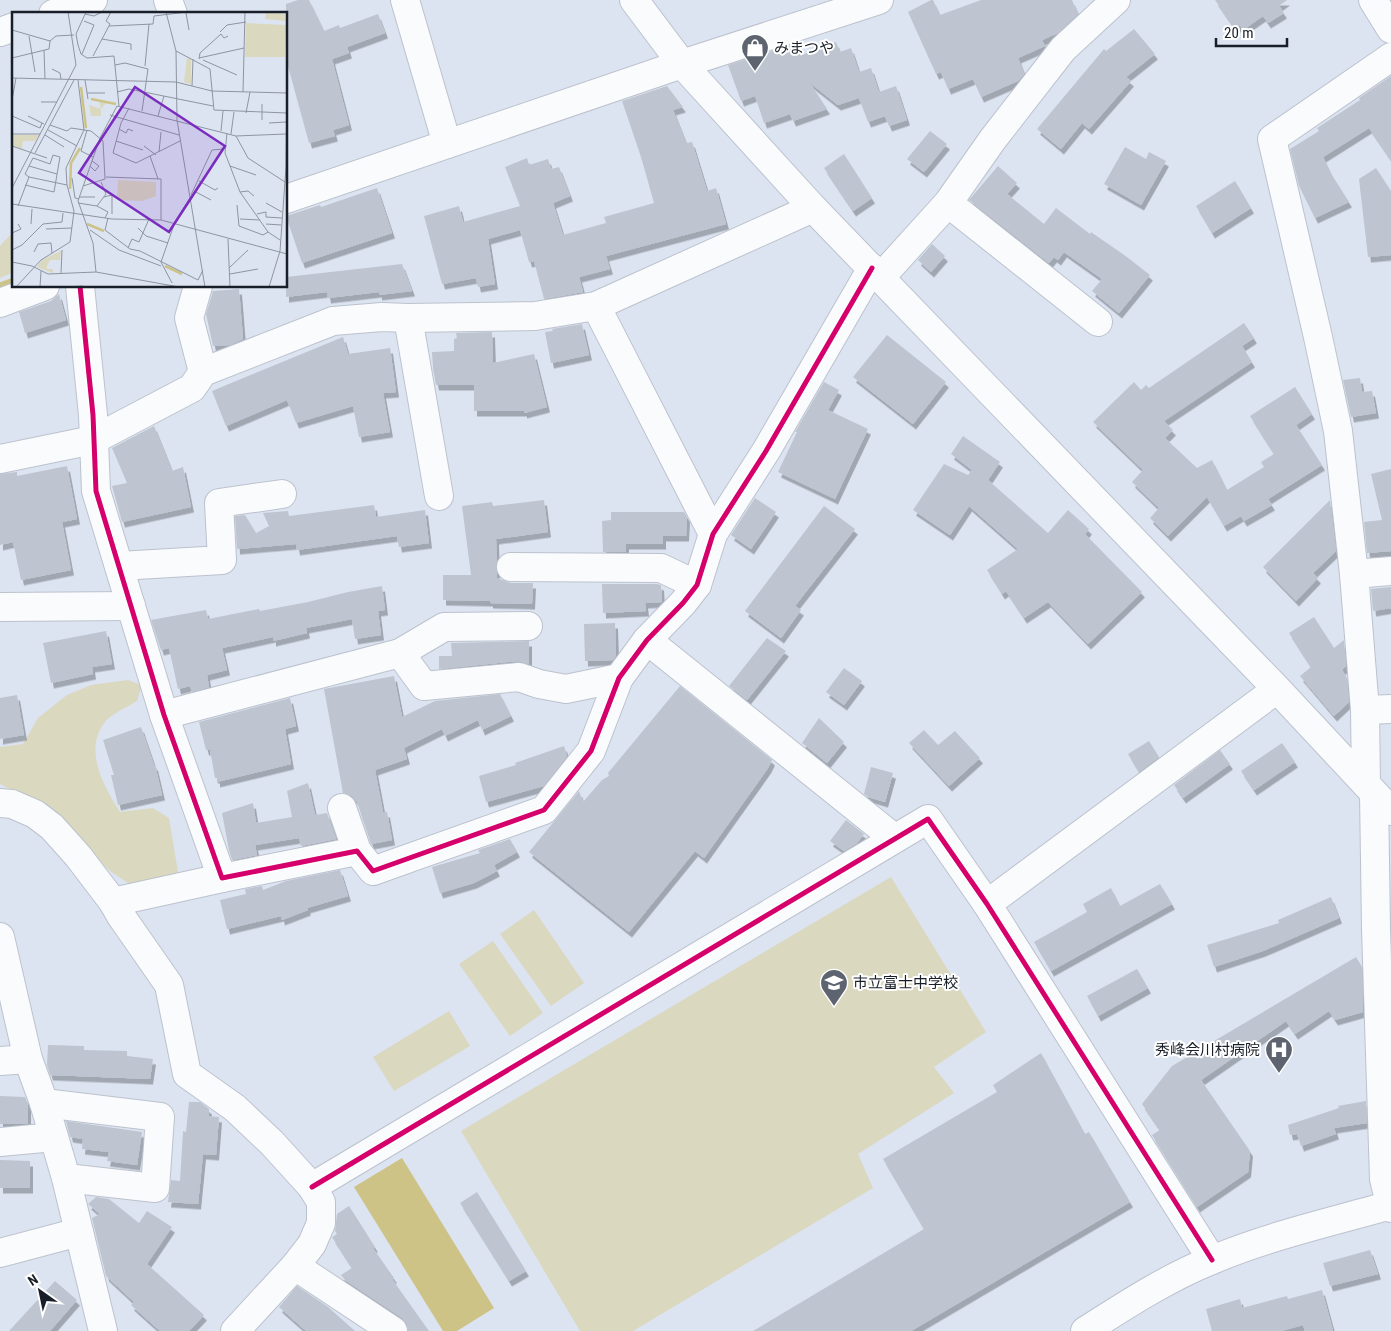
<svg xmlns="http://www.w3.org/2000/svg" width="1391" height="1331" viewBox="0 0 1391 1331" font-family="'Roboto Condensed','Noto Sans JP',sans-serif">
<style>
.green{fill:#dad8bf}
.water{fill:#cdc386}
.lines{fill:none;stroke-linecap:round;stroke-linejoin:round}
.stream{stroke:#cdc386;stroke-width:7}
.building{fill:#bec5d0;filter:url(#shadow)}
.minor-casing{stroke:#bcc2cd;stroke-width:30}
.minor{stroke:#fafbfd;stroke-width:28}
.cycleway-casing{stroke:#fff;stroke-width:8}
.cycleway{stroke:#d6006c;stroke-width:5}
.labels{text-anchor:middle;stroke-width:4;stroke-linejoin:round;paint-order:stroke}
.poi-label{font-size:15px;fill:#191f28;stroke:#fff;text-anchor:start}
.inset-river{fill:none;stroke:#cdc386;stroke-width:2.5}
.inset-road{fill:none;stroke:#8e95a1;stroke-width:1}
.view{fill:#7b2cbf;fill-opacity:0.15;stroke:#7b2cbf;stroke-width:2.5}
.inset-edge{fill:none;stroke:#191f28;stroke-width:2.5}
</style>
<defs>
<filter id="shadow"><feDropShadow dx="3" dy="5.5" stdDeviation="0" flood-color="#0004"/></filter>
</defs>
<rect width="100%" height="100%" fill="#dce4f2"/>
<!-- green -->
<g class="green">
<path d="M14,234V272L0,278V246L9,236Z"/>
<path d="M128,680L142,685L137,701C129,706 110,715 105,722C83,750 104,787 120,812L153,808L169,818L178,872L166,883L131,885L110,871L68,829L32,800L0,784V747L23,744L38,718L67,695L91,685Z"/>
<path d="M891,877L986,1032L934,1067L954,1093L858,1154L873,1188L633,1331H580L461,1131Z"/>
<path d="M534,910L584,983L551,1006L500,934Z"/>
<path d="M493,941L543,1013L510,1036L459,964Z"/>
<path d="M449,1011L470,1046L394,1091L373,1057Z"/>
</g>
<!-- water -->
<path class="water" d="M402,1158L494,1308L457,1331H443L354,1187Z"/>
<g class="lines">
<!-- stream -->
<path class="stream" d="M0,286L14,281"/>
</g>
<!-- building -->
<g class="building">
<path d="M298,0H309L324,31L339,25L340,28L378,14L385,33L347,47L349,53L332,59L349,125L333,130L335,136L309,143L286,59V4Z"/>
<path d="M931,0H933L940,15L981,0H1072L1078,14L1058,33L1042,40L1045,46L1018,58L1024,74L1018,81L981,97L973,79L948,89L941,72L936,74L908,12Z"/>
<path d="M1215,0H1287L1279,6L1284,13L1268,23L1263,16L1243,30L1240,25L1235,29Z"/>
<path d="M1134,29L1155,54L1126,77L1131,81L1089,129L1082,123L1061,149L1037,129L1104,49L1106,51Z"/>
<path d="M836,42L840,52L851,48L859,72L871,68L879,92L896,86L907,120L889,126L885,116L868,122L859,98L838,105L810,83L827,109L793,121L790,114L764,123L755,96L741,101L728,65L795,44L799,56Z"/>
<path d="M1391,76V160L1369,128L1323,157L1330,172L1349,202L1315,218L1299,186L1290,149L1319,131L1317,128L1360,100L1359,98Z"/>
<path d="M667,86L683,107L673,110L686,143L692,142L707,191L716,188L726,224L606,256L610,269L579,277L583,292L544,299L534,261L529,262L520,230L488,239L495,284L478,287L476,278L442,284L424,216L459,206L463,222L520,206L505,167L527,158L529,165L548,159L551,169L559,167L570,196L553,203L563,235L606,223L604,217L654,203L641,157L622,101Z"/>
<path d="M930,131L947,144L924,172L907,159Z"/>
<path d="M1125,147L1146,159L1149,152L1166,161L1141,205L1104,184Z"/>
<path d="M844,154L872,198L853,211L824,168Z"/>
<path d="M998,166L1017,183L1007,194L1044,224L1056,208L1090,234L1091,232L1127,257L1150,275L1119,313L1092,291L1102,279L1064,252L1058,260L1054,257L1049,263L969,200Z"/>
<path d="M1376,168L1391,191V255L1368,257L1359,179Z"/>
<path d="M1235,181L1251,208L1212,233L1196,206Z"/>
<path d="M377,188L392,233L302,263L286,216L320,205L321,207Z"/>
<path d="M932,244L945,256L931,272L918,260Z"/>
<path d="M402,264L412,291L379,295V292L328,298L327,292L286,297V277Z"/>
<path d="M239,289L243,339L230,345L213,346L206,314L213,291Z"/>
<path d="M59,294L66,320L25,333L19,312L51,301Z"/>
<path d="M1244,323L1254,338L1242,346L1252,362L1164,421L1173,430L1165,438L1197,468L1212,460L1227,490L1264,467L1261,462L1274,454L1250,416L1295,387L1312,414L1296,425L1322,465L1268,499L1272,505L1244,521L1241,516L1224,526L1207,497L1168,536L1150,518L1159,508L1132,482L1143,470L1093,422L1134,382L1141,390L1146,385L1149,388Z"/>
<path d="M582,324L589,355L551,363L545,332L553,331L552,329Z"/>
<path d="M492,332L493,363L534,354L547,407L524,413V411H474V385H436L433,368L432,352L454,351V339L457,338L456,333Z"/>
<path d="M887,335L946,382L913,424L853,377Z"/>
<path d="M343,337L348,354L390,348L396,392L383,393L390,432L359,437L353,406L296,423L287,400L226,426L212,391Z"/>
<path d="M1360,378L1362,392L1372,391L1376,413L1351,417L1343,380Z"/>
<path d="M824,382L839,390L828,410L868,429L835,499L778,472L797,432H795Z"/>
<path d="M154,426L172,471L183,467L191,507L122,522L112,486L127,483L112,448Z"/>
<path d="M963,436L1000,462L988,480L1048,533L1068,510L1089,529L1085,534L1142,592L1088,644L1048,602L1024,618L1006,591L1002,594L987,570L1018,549L969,506L950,535L913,510L944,464L968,475L972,470L951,454Z"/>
<path d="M67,466L77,519L62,522L71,570L21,580L13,542L0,545V474L17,472V476Z"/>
<path d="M1391,469V551L1367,553L1364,522L1382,520L1371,474Z"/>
<path d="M755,498L776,512L751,549L731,535Z"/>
<path d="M544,500L548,532L496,539L497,578L511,583H533L532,604L490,603V601L443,600V575H471L462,506L492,502L493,506Z"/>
<path d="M1330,500L1336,551L1313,573L1318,578L1296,601L1263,567Z"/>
<path d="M374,505L376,517L425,510L429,543L399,547L397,536L297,550L296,544L237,549L235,516L245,515L256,533L269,526L263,513L288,511L289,516Z"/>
<path d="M824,506L855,529L795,606L801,610L781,638L745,611Z"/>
<path d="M611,512H684L687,517L686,536H663V544H626V552H603L602,521L611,520Z"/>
<path d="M602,584H657L661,585L662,602L645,603L646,611L603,613Z"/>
<path d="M382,586L385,610L378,611L381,635L355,639L352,619L306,628L307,633L273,641V637L222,648L227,670L207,675L209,687L192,692L190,686L178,689L169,648L161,650L151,620L206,610L208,619L259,609L260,611L308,602L348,592Z"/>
<path d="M1391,587V608L1373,611L1371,589Z"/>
<path d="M1314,617L1334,648L1344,640L1346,666L1342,670L1347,678L1349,702L1334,716L1300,676L1311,667L1289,633Z"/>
<path d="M615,623L616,655L613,660L585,661L584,624Z"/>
<path d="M106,631L112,664L92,667L93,674L51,683L43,643Z"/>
<path d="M767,638L786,651L747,700L729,686Z"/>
<path d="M529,641V664L518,661L439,669V656H452L451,643Z"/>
<path d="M844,668L862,681L844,705L826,692Z"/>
<path d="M394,676L402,717L435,701L500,694L511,716L482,730L478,720L445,736L442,729L404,748L407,759L375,770L383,812H387L392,840L371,844L357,802L352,796L343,793L324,689Z"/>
<path d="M680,686L772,760L768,768L704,858L695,851L629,932L529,852L579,791L583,802L602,780L609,776L608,773Z"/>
<path d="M17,695L24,735L0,739V698Z"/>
<path d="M290,698L296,726L285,729L291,764L217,782V778H215L210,750H206L199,722Z"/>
<path d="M819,718L844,742L827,763L802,743Z"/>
<path d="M141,727L154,765H155L162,795L118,805L111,775H114L103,740Z"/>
<path d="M924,730L938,745L955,731L980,758L949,786L909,743Z"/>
<path d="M1149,741L1159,757L1139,772L1128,754Z"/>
<path d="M1282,743L1295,762L1254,790L1241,771Z"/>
<path d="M564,746L567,756L544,786L486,802L479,776L516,765L515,763Z"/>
<path d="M1220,750L1230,764L1183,798L1174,785Z"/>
<path d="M871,767L893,773L885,802L868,797L864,794Z"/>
<path d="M308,783L315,815L327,813L336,839L301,846L299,838L255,845L257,855L232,860L229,850L222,813L253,803L256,823L292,817L287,791Z"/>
<path d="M846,820L864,834L857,843L844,851L830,841Z"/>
<path d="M510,839L517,852L494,865L497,871L474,883L440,893L432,867L480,853L478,850Z"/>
<path d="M340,870L348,896L307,908L308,910L282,920L281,916L227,929L220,900L246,894L245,889L262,886L263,890L286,881Z"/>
<path d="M1160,884L1172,904L1051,971L1034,942L1087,912L1083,904L1111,888L1120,906Z"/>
<path d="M1331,897L1339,918L1263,951L1214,967L1207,945L1279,923L1278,920Z"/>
<path d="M1356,957L1362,967L1363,1012L1335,1020L1329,1011L1295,1034L1286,1021L1201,1080L1250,1151L1248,1172L1197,1207L1152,1135L1160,1130L1142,1104L1172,1066Z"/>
<path d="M1137,969L1148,988L1098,1016L1087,996Z"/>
<path d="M48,1045L84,1046V1050L127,1051V1056L153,1059L150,1079L50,1075L47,1065Z"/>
<path d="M1041,1053L1085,1134L1089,1132L1130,1202L911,1331H753L924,1229L883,1159L997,1092L993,1085Z"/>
<path d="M0,1096L25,1097L28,1105V1124H0Z"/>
<path d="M1366,1101L1367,1123L1334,1128L1336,1134L1301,1146L1297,1134L1290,1135L1288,1125L1339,1108L1338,1106Z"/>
<path d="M189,1102H200L209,1109V1116L219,1117L216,1155L203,1154L198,1204L168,1202L171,1180L180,1181L183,1131L186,1132Z"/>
<path d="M66,1121L142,1132L137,1165L107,1161L109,1152L82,1149L83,1139L70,1137Z"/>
<path d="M0,1160L30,1161V1188H0Z"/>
<path d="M477,1192L526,1271L509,1281L460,1203Z"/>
<path d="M96,1197L109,1199L139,1223L147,1211L172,1227L147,1264L204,1315L189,1331H160L131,1305L134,1302L106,1276L92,1218L100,1214L88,1204Z"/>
<path d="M349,1206L375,1247L373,1248L394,1278L392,1279L429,1331H408L407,1324L402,1318L345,1280L341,1275L352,1268L332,1237L337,1234L335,1231L337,1214Z"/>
<path d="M1370,1250L1378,1274L1330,1286L1323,1263Z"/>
<path d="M55,1281L77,1300L50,1331H9Z"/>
<path d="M297,1286L328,1307L355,1331H306L279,1307Z"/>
<path d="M1322,1290L1333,1331H1305L1303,1325L1281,1331H1212L1206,1309L1240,1299L1242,1308L1287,1296L1288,1299Z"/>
</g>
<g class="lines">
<defs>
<g id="minor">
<path d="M168,0L173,14"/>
<path d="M405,0L447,144"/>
<path d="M634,0L682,64L813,208L1277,689L1391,811"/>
<path d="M1373,0L1391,29"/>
<path d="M53,14L93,0"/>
<path d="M0,32L14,27"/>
<path d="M286,199L682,64L879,0"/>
<path d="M948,203L1098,322"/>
<path d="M881,277L948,203L993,139L1063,49L1116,0"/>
<path d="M80,286L93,415L96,491L164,715L222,878L357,851L373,871L544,810L591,751L619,678L647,640L683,603L697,585L713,534L766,451L872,268"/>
<path d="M198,286L189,318L203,372"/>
<path d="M0,303L45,286"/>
<path d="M596,306L713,534"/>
<path d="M408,318L439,496"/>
<path d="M0,459L93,440L192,388L203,372L333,321L382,317L408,318L535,316L596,306L813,208"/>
<path d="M119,566L222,560L219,503L282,494"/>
<path d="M511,567L661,568L697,585"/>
<path d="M1354,574L1391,571"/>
<path d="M0,607L131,606"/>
<path d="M647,640L894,838"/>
<path d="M400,653L424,686L519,677L539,684L566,689L619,678"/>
<path d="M1365,710L1391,709"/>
<path d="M164,715L400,653L444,627L528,626"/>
<path d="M1366,784L1365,710L1354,574L1338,431L1318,337L1272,139L1391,57"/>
<path d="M1374,793L1376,929L1384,1179L1391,1208"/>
<path d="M0,803L12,804L35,814L52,827L78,856L113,902L121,916L169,985L187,1074L235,1108L272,1143L312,1187L321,1202V1223L312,1244L295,1266L235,1331"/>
<path d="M342,808L357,851"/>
<path d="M113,902L222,878"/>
<path d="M987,904L1277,689"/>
<path d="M0,937L28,1059L44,1103L66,1178L103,1331"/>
<path d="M0,1061L28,1059"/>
<path d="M44,1103L160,1117L155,1188L66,1178"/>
<path d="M0,1142L54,1137"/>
<path d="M312,1187L928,819L987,904L1212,1260"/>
<path d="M0,1253L79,1232"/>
<path d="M295,1266L393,1331"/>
<path d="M1085,1331C1126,1305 1167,1278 1212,1260C1269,1236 1331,1222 1391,1205"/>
</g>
</defs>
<!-- minor casing -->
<use href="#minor" class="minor-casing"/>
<!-- minor -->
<use href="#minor" class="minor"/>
<defs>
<g id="cycleway">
<path d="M80,286L93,415L96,491L164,715L222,878L357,851L373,871L544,810L591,751L619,678L647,640L683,603L697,585L713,534L766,451L872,268"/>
<path d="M312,1187L928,819L987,904L1212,1260"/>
</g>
</defs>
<!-- cycleway casing -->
<use href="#cycleway" class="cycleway-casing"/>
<!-- cycleway -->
<use href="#cycleway" class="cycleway"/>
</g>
<!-- icons -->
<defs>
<symbol id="shop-pin" viewBox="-11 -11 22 30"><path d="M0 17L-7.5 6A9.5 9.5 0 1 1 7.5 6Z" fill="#5d646f" stroke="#fff"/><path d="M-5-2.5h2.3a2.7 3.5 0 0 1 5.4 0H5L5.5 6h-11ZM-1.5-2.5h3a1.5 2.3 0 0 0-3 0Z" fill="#fff"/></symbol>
<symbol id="school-pin" viewBox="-11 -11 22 30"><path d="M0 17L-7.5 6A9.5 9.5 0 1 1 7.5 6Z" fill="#5d646f" stroke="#fff"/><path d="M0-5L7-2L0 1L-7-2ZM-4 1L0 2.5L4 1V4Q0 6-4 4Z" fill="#fff"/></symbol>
<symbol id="hospital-pin" viewBox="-11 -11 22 30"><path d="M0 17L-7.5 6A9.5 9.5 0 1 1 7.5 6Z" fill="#5d646f" stroke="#fff"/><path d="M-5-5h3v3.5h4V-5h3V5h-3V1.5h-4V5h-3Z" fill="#fff"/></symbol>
</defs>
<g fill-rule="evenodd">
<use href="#shop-pin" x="739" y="32" width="32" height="43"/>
<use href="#school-pin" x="818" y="967" width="32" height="43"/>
<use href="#hospital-pin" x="1263" y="1034" width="32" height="43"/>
</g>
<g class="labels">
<!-- poi labels -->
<g class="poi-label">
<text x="774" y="53">みまつや</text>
<text x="853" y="988">市立富士中学校</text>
<text x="1260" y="1055" text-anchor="end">秀峰会川村病院</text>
</g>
</g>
<!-- overview -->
<g transform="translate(12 12)">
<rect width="275" height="275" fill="#dce4f2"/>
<path d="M254,0L273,2V9L253,7ZM234,11L274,13L273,45H233ZM175,46L179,47V72L172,70ZM87,89L94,91L89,97V104H79L77,93L89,97ZM0,123H27L23,129H11L10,137L0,133ZM106,168L144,170V184L130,189L105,188ZM49,239L48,248H38L35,254V257H41V261L25,255L30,248Z" fill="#dad8bf"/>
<path class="inset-river" d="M69,75L74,116M79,87L104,92M58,177L59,151L68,136M75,212L92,219M153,254L170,262"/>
<path class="inset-road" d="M74,0L64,22L66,33L69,42L75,46L102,44L107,94M154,0L164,39L165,108L193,275M174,1L177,18M73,2L82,4L90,0M97,14L141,12L142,4L175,0M0,18L38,29L44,24L62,23M208,20L215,13L234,10M17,24L23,60M90,27L119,32V38M32,38L33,67M164,39L198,57L202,98L275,101M70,42L82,13L72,9M81,44L98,12L94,9L99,0M0,46L37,37L38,29M187,46L232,36M187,47L188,41L209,22L212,26L216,24M191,48L225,63M103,53L113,51L136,57L130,99M133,54L137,12M40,57L48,61L49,67M0,66L164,70L200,79L275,81M73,68L76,87M180,74L181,47M105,80L117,77L201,94M231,80L233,0M75,81H93M0,88L4,66M29,90H45M250,92V108M117,96L109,111L101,141L124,151L168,129M234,101L238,80M98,103L167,123M0,104L28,116L30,111M16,104L32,112M146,104L152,84M257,111L274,110M38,113L55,119L59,116L79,119L91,129L93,167L71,174M107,117L114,121L116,117L121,119M36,118L65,134M75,118L69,139L81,145M209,119L211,99M215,121L213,141L228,180L256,220L268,228M0,122H28M219,122L222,100M33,123L52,135M224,124L236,146L273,170M104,129L131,138M0,134L35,146M132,134L144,143M147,140L149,120M23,141L62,68M138,144L146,167M17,154L45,162M78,154L83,159L87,154L80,149M218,154L244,163M17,165L13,162L21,146L38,152M94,165L149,167V208M60,166L63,186L67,187M187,169L203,178L206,176M13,173L42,180L48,145L41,143L38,152M0,176L64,53L56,0M182,179L199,188M228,180L236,179L242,184M179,183L200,138L212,137M67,185H83M92,185L100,183V202M66,191L85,194L96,200L93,206M254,191L270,200M0,192L100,207L149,208L275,242M225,193L227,214L251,223L256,220M6,194L17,165L55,173M85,194L94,182L89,170M245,202L254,200V205L270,206M96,206L93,218L118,237L128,239L186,268L191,258M228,207L248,208M19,212L20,197M254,212L269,213M126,216L134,224L156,231M34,217L60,216M78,218L107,238L149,254M0,221L9,217L6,212M216,227L218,275M116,236L120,227L127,230L137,207M0,238L10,233L31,212L50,210L51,201M22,240L26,232L39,231L40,241M0,250L20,254L36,262L84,260L167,275M217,256L236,238M84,260L81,231L66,189L88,126L105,94L224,124L274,122M49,262L50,238M218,262L246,257M160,271L149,250L163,210L179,184M4,275L29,248L58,230L62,199L55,173L54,156L72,118L66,68M28,275L29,259M54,275L71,274M257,275L268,239L274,155L275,72"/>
<path class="view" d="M123,75L213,134L157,220L67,161Z"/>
<rect width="275" height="275" class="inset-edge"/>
</g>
<!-- north arrow -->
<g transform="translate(40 1291) rotate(327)" stroke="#ffffff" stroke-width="4" paint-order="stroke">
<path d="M0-4L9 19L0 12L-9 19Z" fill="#191f28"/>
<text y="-8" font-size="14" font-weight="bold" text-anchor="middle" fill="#191f28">N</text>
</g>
<!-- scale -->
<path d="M1216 38v8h71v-8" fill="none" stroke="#191f28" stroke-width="2.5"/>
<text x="1224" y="38" font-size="15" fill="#191f28" stroke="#ffffff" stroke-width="4" paint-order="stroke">20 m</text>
</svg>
